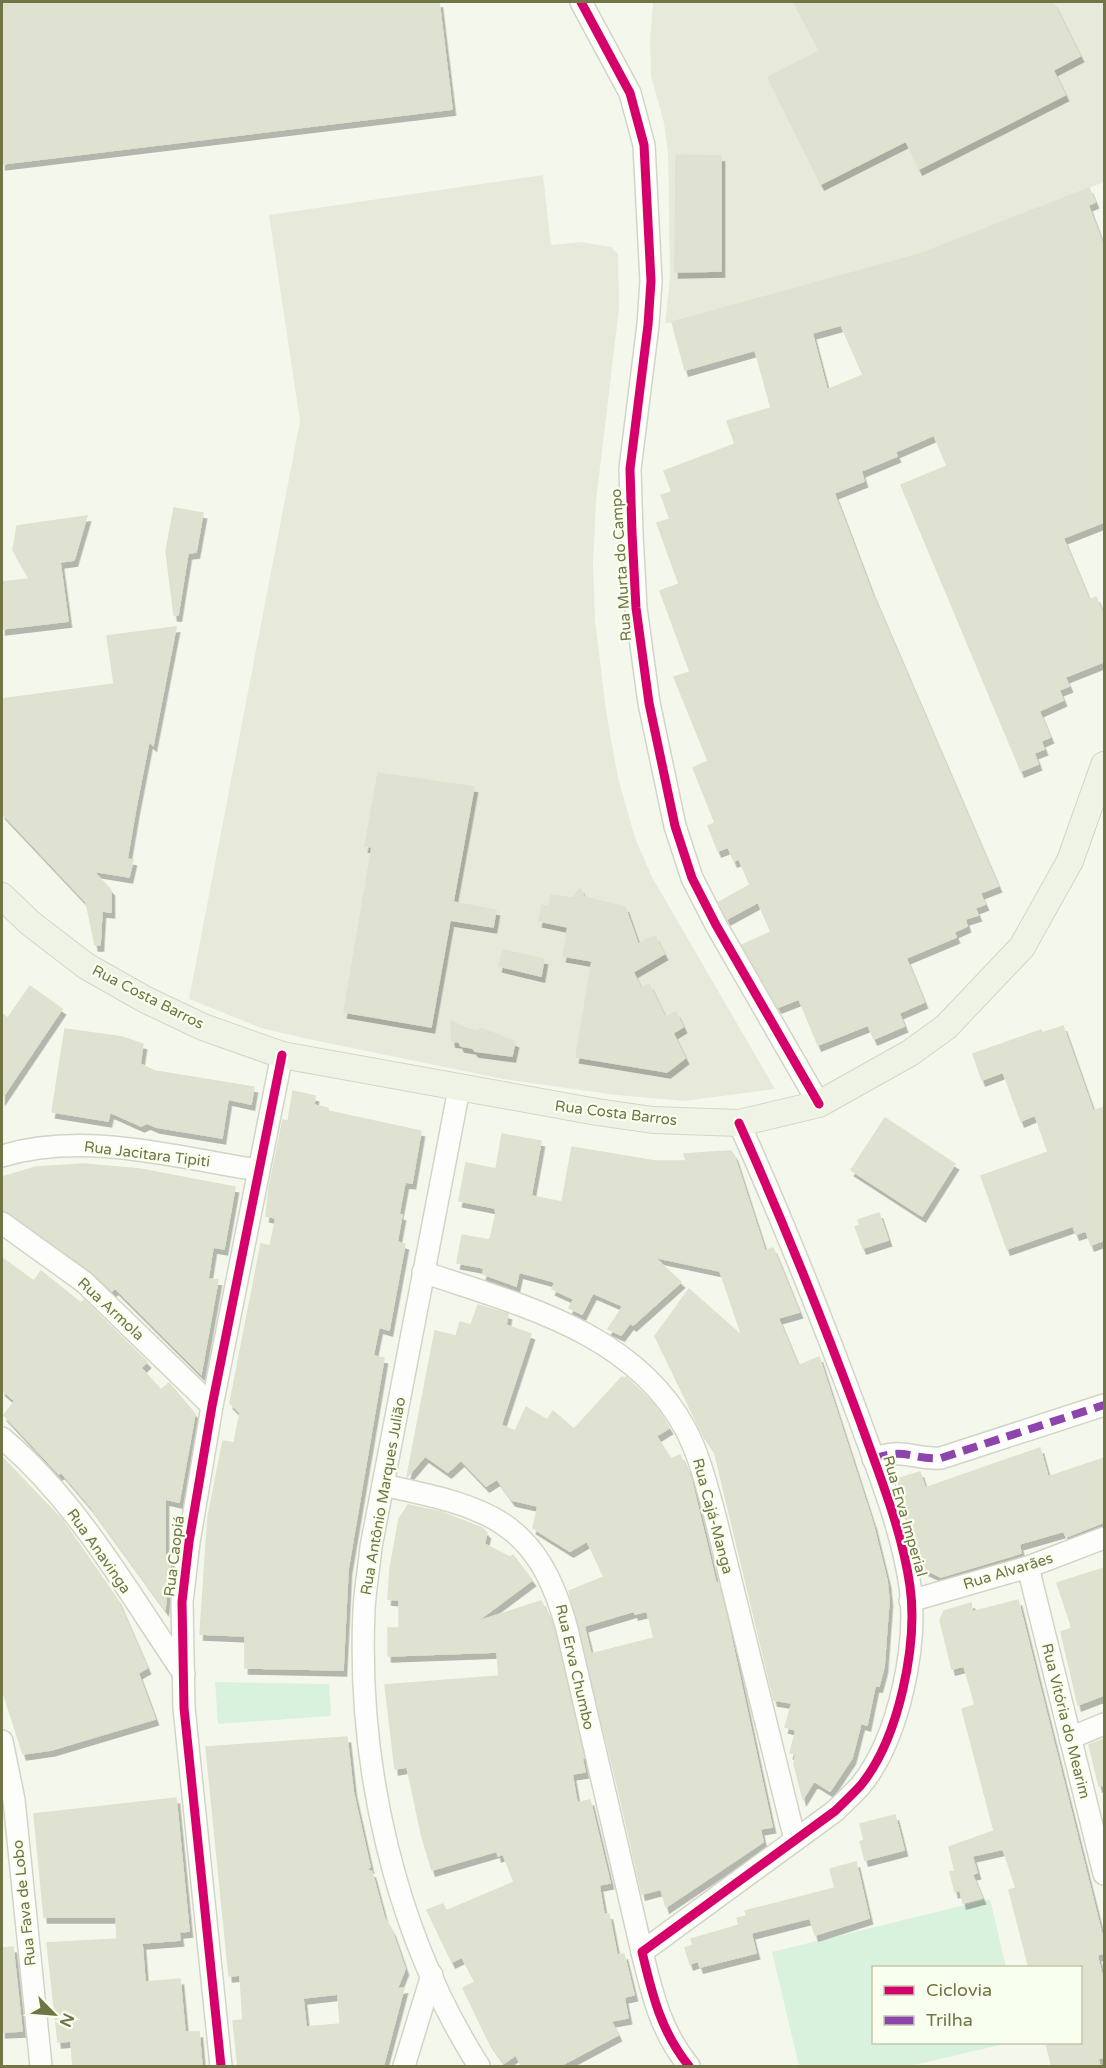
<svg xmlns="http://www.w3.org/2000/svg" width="1106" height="2068" viewBox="0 0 1106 2068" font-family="'Varela Round',sans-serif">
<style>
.industrial{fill:#e7eadb}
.green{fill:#d9f2dd}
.building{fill:#dfe2d0;stroke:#dfe2cd;stroke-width:1.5;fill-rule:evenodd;filter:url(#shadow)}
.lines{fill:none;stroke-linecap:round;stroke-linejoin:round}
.minor-casing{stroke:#d2d5c5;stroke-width:24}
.major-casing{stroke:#d4d6c4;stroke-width:28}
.minor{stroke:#fdfefc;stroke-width:21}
.major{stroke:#eef3e5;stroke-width:26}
.quiet{stroke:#8e44ad;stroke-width:8;stroke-dasharray:15 8;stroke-linecap:butt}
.cycleway-casing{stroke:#f9ffee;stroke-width:13}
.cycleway{stroke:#d6006c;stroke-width:9}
.labels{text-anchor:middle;stroke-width:4.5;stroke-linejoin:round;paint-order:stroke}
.street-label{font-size:15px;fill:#717545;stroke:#f9ffee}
</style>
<defs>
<filter id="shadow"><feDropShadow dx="3.5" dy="6" stdDeviation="0" flood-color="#0004"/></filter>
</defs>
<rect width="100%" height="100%" fill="#f4f8ec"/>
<!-- industrial -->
<g class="industrial">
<path d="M653,2H1104V182L920,254L665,324L670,277L668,153L664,123L651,76L650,40Z"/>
<path d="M543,175L551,245L581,242L611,247L618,254L619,309L596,501L593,563L595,620L606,711L618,778L635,838L652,877L775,1089L684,1101L616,1095L503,1079L308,1039L261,1028L189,999L300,421L269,215Z"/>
</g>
<!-- green -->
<g class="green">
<path d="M215,1682L329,1684L331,1716L218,1724Z"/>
<path d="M990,1899L1006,1967L874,1968V2042L1009,2043L909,2066H799L772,1952Z"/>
</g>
<!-- building -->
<g class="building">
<path d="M2,2H439L452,109L2,164Z"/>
<path d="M794,2H1053L1080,56L1053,70L1065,95L919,169L906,141L821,184L768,77L820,51Z"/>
<path d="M676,155L721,156V271L675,272Z"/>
<path d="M1089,188L1095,202L1088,205L1104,248V522L1063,538L1089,600L1096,597L1104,617V657L1103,662L1065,677L1069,686L1059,690L1063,700L1039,711L1050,737L1041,741L1044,749L1034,753L1038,764L1021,771L901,485L947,466L934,435L895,452L897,456L861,471L864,481L834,493L871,591L998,886L980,893L985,904L975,908L978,915L965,919L967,926L954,932L956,937L906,958L924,1002L899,1013L904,1026L874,1039L868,1025L818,1045L799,999L778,1007L742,945L771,932L758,902L727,919L719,902L750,885L739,859L734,861L728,847L718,851L708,826L715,823L693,768L708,761L674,677L690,672L660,591L679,584L657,523L670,519L661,495L672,492L664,471L735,444L727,421L771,408L755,350L685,370L672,322L920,254ZM841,325L863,375L827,390L812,333Z"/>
<path d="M174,508L203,513L196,552L188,553L178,615H174L166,551Z"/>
<path d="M87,516L74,560L60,562L68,621L2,629V582L30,579L13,550L17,526Z"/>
<path d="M176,627L153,745L149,741L136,807L127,859L133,860L129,877L93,871L111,890V912L102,911L100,945H95L86,902L2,813V699L114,684L107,636Z"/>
<path d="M378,773L474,787L453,902L496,910L493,927L450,920L431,1027L344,1012L372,847L365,846Z"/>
<path d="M580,888L584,897L625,907L638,944L655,936L664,954L633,972L641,988L649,984L665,1017L676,1012L683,1027L673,1033L685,1058L667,1072L576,1057L592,961L563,956L568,927L539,921L542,905L549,907L551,895L573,898Z"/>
<path d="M503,950L544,959L541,976L499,966Z"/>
<path d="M30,986L62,1009L2,1098V1014L8,1018Z"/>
<path d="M451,1021L467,1029L477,1031L481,1028L515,1042L512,1056L475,1051L473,1048L461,1046L459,1042L452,1041Z"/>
<path d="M1063,1026L1093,1111L1104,1107V1240L1091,1245L1086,1231L1076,1234L1073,1226L1007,1249L981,1176L1048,1152L1035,1115L1021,1121L1003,1072L982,1080L973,1054L1041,1030L1042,1033Z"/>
<path d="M65,1029L122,1037L143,1044L140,1064L155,1071L254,1087L251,1104L228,1099L222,1138L156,1127L147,1123L141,1126L110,1112L108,1121L52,1112Z"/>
<path d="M293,1091L315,1096L314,1105L328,1108V1111L421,1131L412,1183L405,1182L399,1214L402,1215L397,1242L405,1244L389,1330L379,1327L373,1356L384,1358L348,1569L343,1670L245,1668V1636L200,1634L208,1517L223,1441L234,1443L240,1413L230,1403L261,1244L270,1246L276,1218L266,1216L269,1188L283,1120L288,1121Z"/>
<path d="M885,1118L955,1164L922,1216L851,1170Z"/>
<path d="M502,1134L541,1141L531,1196L562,1202L572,1147L655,1161H686L684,1154L713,1152L731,1151L734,1155L765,1251L773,1248L799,1312L778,1318L798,1366L819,1357L873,1524L887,1581L889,1600L884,1667L879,1686H875L867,1725L861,1723L852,1758L830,1791L814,1781L803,1799L794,1764L796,1754L790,1753L796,1730L785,1727L792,1703L774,1700L714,1450L701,1431L655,1336L689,1289L742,1336L720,1271L654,1257L681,1282L633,1325L630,1323L621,1335L608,1329L623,1306L593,1293L582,1314L569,1308L574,1299L552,1289L555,1282L519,1272L516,1286L483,1274L484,1268L457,1263L462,1235L490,1240L496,1213L495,1208L459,1201L466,1163L496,1169Z"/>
<path d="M84,1164L140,1169L235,1187L224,1249L213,1247L208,1279L218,1280L201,1374L115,1288L112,1291L92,1272L9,1213L2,1210V1177L36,1167Z"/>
<path d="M879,1213L888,1240L863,1248L855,1227L860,1225L858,1220Z"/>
<path d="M2,1258L34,1281L41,1271L81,1303L84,1300L147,1362L141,1368L161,1390L169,1383L195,1414L179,1502L165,1499V1555H171L165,1609L91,1507L61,1472L59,1474L4,1415L15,1401L2,1390Z"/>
<path d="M478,1305L508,1314L506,1325L531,1334L501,1425L515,1431L526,1407L547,1420L553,1411L574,1429L622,1377L625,1379L626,1377L654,1404L669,1428L656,1436L671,1459L680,1455L691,1479L716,1583H718L726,1614L772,1827L760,1829L763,1842L666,1907L661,1889L642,1894L617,1784L569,1591L604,1577L587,1541L570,1551L533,1528L538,1506L512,1500L497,1479L486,1486L461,1460L448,1472L425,1456L407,1477L435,1331L456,1336L460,1322L471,1325ZM634,1611L635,1614L647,1611L654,1638L591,1654L584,1626Z"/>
<path d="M1040,1448L1048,1477L1104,1458V1522L1066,1537L1064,1531L1019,1544L1021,1553L941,1577L922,1568L897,1479L920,1472L925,1488Z"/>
<path d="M2,1457L63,1521L117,1599L147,1668L138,1673L155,1719L51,1750L23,1754L2,1689Z"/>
<path d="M408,1505L441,1512L482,1528L487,1533L484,1544L510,1557L513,1555L532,1580L476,1622L541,1601L555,1632L584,1758H582L585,1772L572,1774L577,1803L590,1800L610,1883L599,1885L604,1914H609L617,1955L624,1954L634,1995L624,1997L628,2018L611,2021L618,2035L558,2067H522L516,2055L504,2063L488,2040L463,1988L475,1982L462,1957L452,1962L427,1910L443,1904L446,1911L514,1882L503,1854L498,1856L497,1851L432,1870L422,1837L407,1767L395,1769L385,1685L499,1676L497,1652L388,1656V1628H399V1600L388,1599L390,1569L399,1519Z"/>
<path d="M1104,1568V1695L1078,1705L1061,1632L1072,1628L1057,1583Z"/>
<path d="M1018,1600L1104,1943V1953L1097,1955L1104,1983V2057L1098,2059L1100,2067H1052L1046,2043H1080V1968H1029L1009,1890L1016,1888L1003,1849L972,1856L977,1873L972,1874L982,1898L963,1903L960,1890L955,1892L950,1872L955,1871L949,1847L994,1831L962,1709L975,1705L964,1666L952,1669L940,1620L944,1611L971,1603L972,1612Z"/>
<path d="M347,1737L353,1791L370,1867L365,1869L372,1872L384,1917L392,1931L405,1969L397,1989L404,1988L383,2067H238L233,2021L243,2020L240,1975L229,1976L206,1747ZM338,1994L340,2024L306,2027L303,1998Z"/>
<path d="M1104,1739V1785L1099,1786L1089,1745Z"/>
<path d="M176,1798L189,1931L179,1932L180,1940L142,1943L145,1982L180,1979L185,2032H199L202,2067H73L71,2041L58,2042L47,1943L117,1939L116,1917H44L34,1814Z"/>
<path d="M895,1815L904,1850L865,1860L860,1842L864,1840L860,1824Z"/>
<path d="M856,1862L869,1918L815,1935L810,1918L751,1933L756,1953L700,1967L698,1961L690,1964L685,1948L693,1945L691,1939L739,1925L737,1918L747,1916L745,1911L835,1888L830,1869Z"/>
<path d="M13,1947L22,2031L2,2032V1948Z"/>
</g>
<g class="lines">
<defs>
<g id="minor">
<path d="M581,2L630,93L644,145L651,281L648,325L630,469L632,533L636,608L649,703L675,826L692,878L716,925L819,1104"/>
<path d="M459,1089L371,1547C369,1568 365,1589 364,1610C357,1766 395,1934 479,2066"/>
<path d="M2,1156C84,1131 175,1157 257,1170"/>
<path d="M2,1223L84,1282L212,1406"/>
<path d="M423,1272C520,1305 634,1332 686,1430C700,1457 707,1487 715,1516L795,1840"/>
<path d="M2,1438C78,1502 128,1592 184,1674"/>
<path d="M873,1459C906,1447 911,1460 941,1458L1104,1405"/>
<path d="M383,1485C486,1507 537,1518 567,1629L642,1952"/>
<path d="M1028,1567L1104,1874"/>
<path d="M910,1601L1028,1567L1104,1538"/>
<path d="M1070,1738L1104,1724"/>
<path d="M2,1741L14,1800L41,2066"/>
<path d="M221,2066L184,1708L182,1602L189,1542L212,1406L282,1055"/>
<path d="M404,2066L432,1975"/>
<path d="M689,2066C661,2032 652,1994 642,1952L835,1811C844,1802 853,1794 861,1785C899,1738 918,1645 910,1586C902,1530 879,1474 860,1421C823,1321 783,1221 739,1123"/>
</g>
<path id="major" d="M2,896L30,923L86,966L146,1000L203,1027L282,1055L597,1112L653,1120L739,1123L819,1104L910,1053L946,1027L1022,947L1070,861L1104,765"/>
</defs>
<!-- minor casing -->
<use href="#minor" class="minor-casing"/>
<!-- major casing -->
<use href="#major" class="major-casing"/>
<!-- minor -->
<use href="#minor" class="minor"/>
<!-- major -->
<use href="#major" class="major"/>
<!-- quiet -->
<path class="quiet" d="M873,1459C906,1447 911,1460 941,1458L1104,1405"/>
<defs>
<g id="cycleway">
<path d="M581,2L630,93L644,145L651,281L648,325L630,469L632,533L636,608L649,703L675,826L692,878L716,925L819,1104"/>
<path d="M221,2066L184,1708L182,1602L189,1542L212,1406L282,1055"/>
<path d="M689,2066C661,2032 652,1994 642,1952L835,1811C844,1802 853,1794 861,1785C899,1738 918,1645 910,1586C902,1530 879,1474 860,1421C823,1321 783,1221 739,1123"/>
</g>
</defs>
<!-- cycleway casing -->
<use href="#cycleway" class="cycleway-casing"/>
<!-- cycleway -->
<use href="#cycleway" class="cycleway"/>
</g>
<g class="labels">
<!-- street labels -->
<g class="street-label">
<text transform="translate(621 565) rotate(-94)" y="5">Rua Murta do Campo</text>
<text transform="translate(148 997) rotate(27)" y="5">Rua Costa Barros</text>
<text transform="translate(616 1113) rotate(7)" y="5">Rua Costa Barros</text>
<text transform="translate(147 1154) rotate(7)" y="5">Rua Jacitara Tipiti</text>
<text transform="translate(111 1309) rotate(43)" y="5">Rua Armola</text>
<text transform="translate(383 1496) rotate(-80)" y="5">Rua Antônio Marques Julião</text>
<text transform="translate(713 1516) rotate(75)" y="5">Rua Cajá-Manga</text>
<text transform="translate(905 1516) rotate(74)" y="5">Rua Erva Imperial</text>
<text transform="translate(99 1551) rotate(55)" y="5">Rua Anavinga</text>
<text transform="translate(174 1556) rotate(-83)" y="5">Rua Caopiá</text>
<text transform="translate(1008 1571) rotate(-17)" y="5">Rua Alvarães</text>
<text transform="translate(575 1667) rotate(77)" y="5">Rua Erva Chumbo</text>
<text transform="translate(1066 1721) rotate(76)" y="5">Rua Vitória do Mearim</text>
<text transform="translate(24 1903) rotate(-96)" y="5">Rua Fava de Lobo</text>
</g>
</g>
<!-- border -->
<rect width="1106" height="2068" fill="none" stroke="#717545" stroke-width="6"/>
<!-- legend -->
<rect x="872" y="1966" width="210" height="78" fill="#f9ffee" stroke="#c3c8aa" stroke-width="1.5"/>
<rect x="884" y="1986" width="30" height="9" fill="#d6006c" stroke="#c3c8aa" stroke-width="1.5"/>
<text x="926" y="1996" font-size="18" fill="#717545">Ciclovia</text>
<rect x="884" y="2016" width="30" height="9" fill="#8e44ad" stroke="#c3c8aa" stroke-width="1.5"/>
<text x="926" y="2026" font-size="18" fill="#717545">Trilha</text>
<!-- north arrow -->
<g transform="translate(54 2014) rotate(115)" stroke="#f9ffee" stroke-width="4.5" paint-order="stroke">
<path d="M0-4.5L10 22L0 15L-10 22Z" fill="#717545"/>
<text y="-9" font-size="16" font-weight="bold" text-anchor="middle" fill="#717545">N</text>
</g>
</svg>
